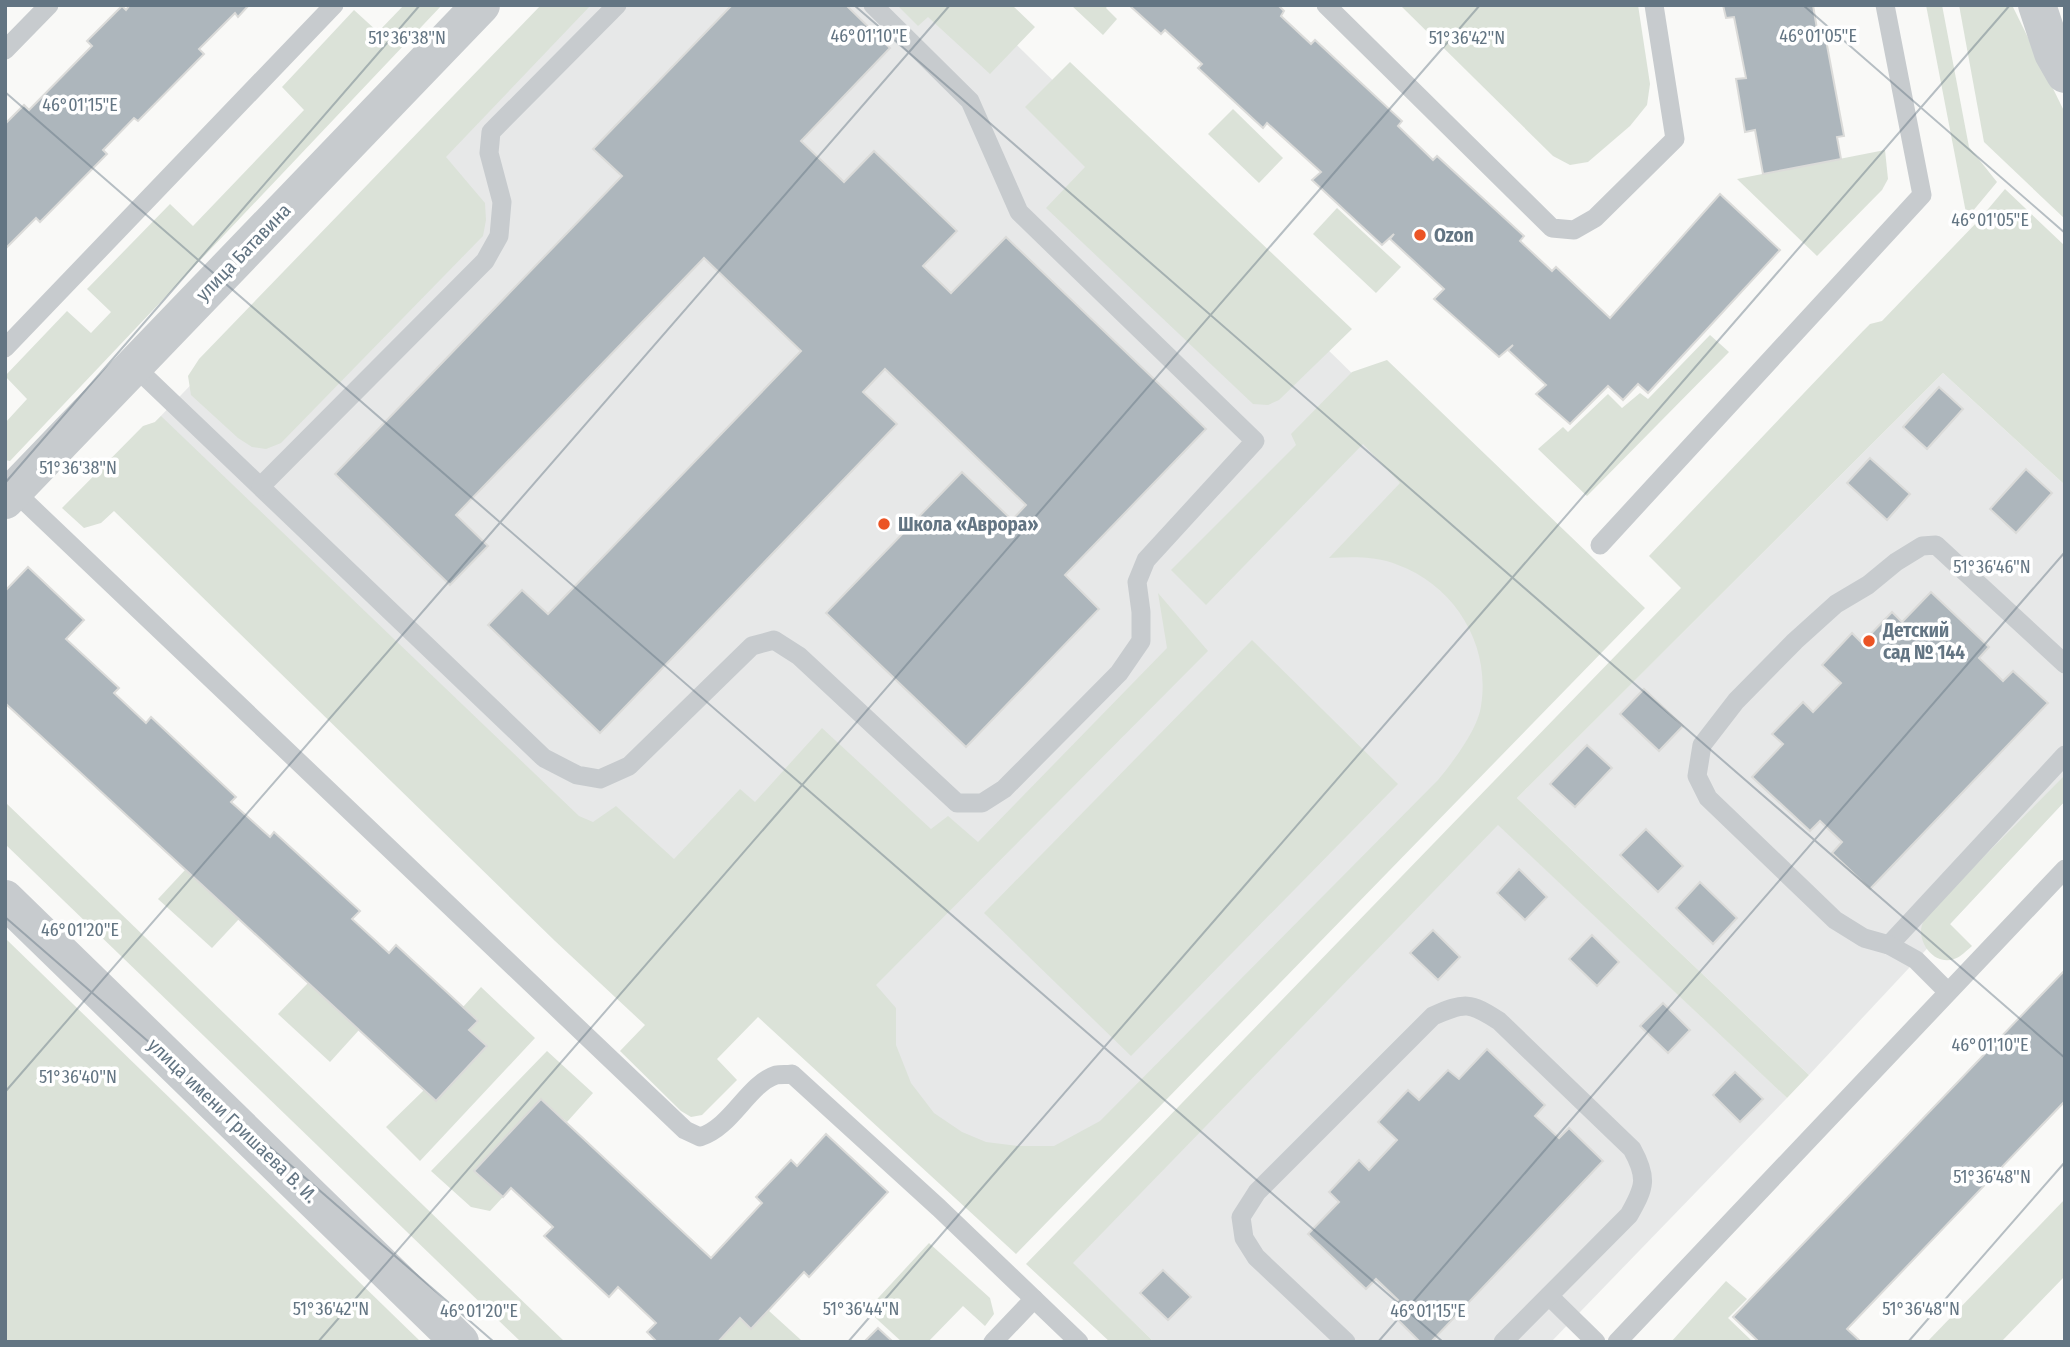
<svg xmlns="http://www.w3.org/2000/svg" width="2070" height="1347" viewBox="0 0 2070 1347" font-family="'Fira Sans Condensed',sans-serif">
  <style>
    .built { fill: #e7e8e8 }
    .green { fill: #dbe2d8 }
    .building { fill: #adb6bc; stroke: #dbdbd9; stroke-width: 2 }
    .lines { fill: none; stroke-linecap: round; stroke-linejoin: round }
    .service { stroke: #c7cbce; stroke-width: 19 }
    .minor { stroke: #c7cbce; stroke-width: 38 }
    .ticks { fill: none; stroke: #637583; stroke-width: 2; stroke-opacity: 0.45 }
    .poi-dot { fill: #eb5425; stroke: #fff; stroke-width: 2.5 }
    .labels { text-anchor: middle; stroke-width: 7; stroke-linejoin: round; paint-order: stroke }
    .poi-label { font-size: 19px; font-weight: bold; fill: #637583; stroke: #fff; text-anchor: start }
    .street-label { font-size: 19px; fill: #637583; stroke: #fff }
    .ticks-label { font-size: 18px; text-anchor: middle; fill: #637583; stroke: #fff; stroke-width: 7; stroke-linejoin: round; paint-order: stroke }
  </style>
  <rect width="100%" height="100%" fill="#f9f9f7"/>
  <g class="built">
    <path d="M557,5H976L1610,626L1030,1226L706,950L155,422Z"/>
    <path d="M1943,373L2065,485V801L1809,1075L1517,798Z"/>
    <path d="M1498,824L1787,1098L1551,1342H1154L1072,1263Z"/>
  </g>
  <g class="green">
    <path d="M404,5H442L10,461L5,460V423L27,399L5,376L67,311L91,333L111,312L87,289L170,204L193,226L304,110L282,87L354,10L378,32Z"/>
    <path d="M541,5H591L446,157L485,203L486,220L483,236L281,443L266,449L252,447L238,438L191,395L188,376L199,359Z"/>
    <path d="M897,5H1012L1035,27L990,74L928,17L918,26Z"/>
    <path d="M1071,5H1108L1106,8L1117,19L1103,35Z"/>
    <path d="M1400,5H1638L1650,84L1647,105L1630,126L1588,162L1570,165L1553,156Z"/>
    <path d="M1926,5H1942L1969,147L1997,182L1967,218Z"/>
    <path d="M1959,5H2012L2065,113V219L1984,142Z"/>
    <path d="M1070,62L1352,329L1279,400L1268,405L1253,404L1046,208L1085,167L1025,107Z"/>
    <path d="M1233,109L1283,158L1259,183L1208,134Z"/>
    <path d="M1885,150L1888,179L1882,190L1817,256L1737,179Z"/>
    <path d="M2005,189L2065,246V485L1943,373L1517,798L1809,1075L1787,1098L1498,825L1073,1263L1154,1342H1110L1026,1264L1681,588L1649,556L1863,331L1870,324L1882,321L1978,221Z"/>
    <path d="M1337,208L1401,267L1376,293L1313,234Z"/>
    <path d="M1710,335L1729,352L1587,496L1538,449L1563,427L1568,432L1608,394L1622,408L1640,393L1648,399Z"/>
    <path d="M1387,360L1645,608L1016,1254L758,1017L717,1059L737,1080L702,1115L691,1117L681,1111L620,1051L645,1025L555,941L114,511L101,523L84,528L62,508L143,426L155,422L161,416L579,816L593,822L616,806L674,859L740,789L755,802L822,728L931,829L948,816L978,842L1167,648L1158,593L1208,651L876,985L896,1008V1045L911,1083L934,1113L962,1132L986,1142L1018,1146H1054L1100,1121L1438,780C1453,762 1478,729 1481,706C1491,645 1455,586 1398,565C1376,556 1352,557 1329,558L1400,483L1363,444L1206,605L1171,570L1296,445L1291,434L1352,372Z"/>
    <path d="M1252,640L1398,784L1131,1056L984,913Z"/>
    <path d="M2065,775V801L1950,924L1972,946C1967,950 1961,957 1954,959C1937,965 1921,948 1921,931C1921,926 1924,920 1926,915Z"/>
    <path d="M5,802L565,1342H521L5,844Z"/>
    <path d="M186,869L239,919L212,948L158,899Z"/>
    <path d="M5,938L421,1342H5Z"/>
    <path d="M308,983L359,1030L330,1062L278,1014Z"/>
    <path d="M481,987L535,1038L420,1161L386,1127L424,1090L436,1101L487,1047L469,1030L478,1020L463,1007Z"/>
    <path d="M547,1051L593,1093L567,1122L541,1099L475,1170L503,1197L490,1211L471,1207L431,1171Z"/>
    <path d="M2065,1199V1276L2001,1342H1927Z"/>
    <path d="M929,1243L990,1298L994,1314L985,1326L963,1306L928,1342H902L867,1310Z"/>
    <path d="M1726,1281L1747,1299L1728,1318L1753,1342H1671Z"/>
    <path d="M768,1310L801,1340L799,1342H718L740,1318L751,1328Z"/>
  </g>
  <g class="building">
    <path d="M130,5H249L238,17L235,13L199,49L204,54L138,121L134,118L103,150L107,154L40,222L36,218L5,249V124L24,105L29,110L92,46L87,41L122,6L126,10Z"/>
    <path d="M732,5H846L890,48L801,141L844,182L874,151L957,231L923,266L951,293L1006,237L1206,429L1065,575L1099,609L966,747L826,613L962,472L1012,520L1026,505L885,369L863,392L897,424L600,733L488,625L522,590L548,614L801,351L704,258L456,515L488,546L450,585L335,474L622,176L593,149Z"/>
    <path d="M1129,5H1278L1284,11L1281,16L1311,44L1315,40L1402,121L1398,126L1433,160L1437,156L1524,236L1520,241L1552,271L1556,267L1610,318L1720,194L1780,250L1648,393L1638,384L1623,400L1608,386L1570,424L1536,394L1546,385L1508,350L1513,345L1499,357L1434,299L1444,289L1390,239L1394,234L1382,245L1312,180L1321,172L1267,123L1263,128L1198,68L1202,64L1165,30L1161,34Z"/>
    <path d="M1723,5H1813L1819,41L1826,40L1844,136L1837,137L1841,159L1763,174L1755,130L1745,132L1736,79L1746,78L1734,17L1726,18Z"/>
    <path d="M1939,387L1963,409L1927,449L1903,427Z"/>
    <path d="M1870,458L1910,494L1887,520L1847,483Z"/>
    <path d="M2026,469L2052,493L2016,533L1990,509Z"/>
    <path d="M28,567L84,620L66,639L119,688L114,693L146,723L151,717L236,797L231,802L270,837L274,832L360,911L352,919L389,953L396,945L478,1021L469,1030L487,1046L436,1101L5,703V591Z"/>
    <path d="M1931,592L1989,647L1979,658L2003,681L2013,671L2048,703L1870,889L1832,853L1842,842L1820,821L1810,831L1752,777L1783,744L1772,734L1803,702L1813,712L1841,683L1822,665L1852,633L1862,643L1892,612L1902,622Z"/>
    <path d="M1644,689L1683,726L1659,751L1620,714Z"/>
    <path d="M1587,745L1612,768L1575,807L1550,784Z"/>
    <path d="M1646,829L1683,866L1658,892L1620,855Z"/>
    <path d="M1519,869L1547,897L1525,920L1497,893Z"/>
    <path d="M1700,882L1737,918L1713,944L1676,908Z"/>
    <path d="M1433,930L1460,957L1438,980L1410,953Z"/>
    <path d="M1592,935L1619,962L1597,986L1569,959Z"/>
    <path d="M2065,970V1101L1847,1329L1861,1342H1759L1733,1317Z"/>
    <path d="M1663,1003L1690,1030L1668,1053L1640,1026Z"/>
    <path d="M1487,1049L1545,1105L1535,1116L1559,1138L1569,1128L1603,1161L1431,1342H1420L1388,1310L1398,1300L1376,1279L1366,1289L1308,1234L1339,1202L1329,1192L1359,1160L1369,1170L1397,1140L1378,1122L1408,1090L1419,1100L1448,1070L1459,1079Z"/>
    <path d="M1735,1072L1763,1099L1740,1122L1713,1095Z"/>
    <path d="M541,1099L711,1258L762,1203L756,1197L791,1160L797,1166L826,1134L888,1192L809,1277L804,1272L751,1329L740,1318L718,1342H657L647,1332L656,1323L618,1287L609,1297L544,1236L553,1227L511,1188L503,1197L474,1171Z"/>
    <path d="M1163,1270L1191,1297L1168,1320L1140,1293Z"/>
    <path d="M878,1328L893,1342H864Z"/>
  </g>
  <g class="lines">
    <g class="service">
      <path d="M1326,5L1552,228L1574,230L1595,218L1675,139L1654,5"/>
      <path d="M5,50L49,5"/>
      <path d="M5,348L334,5"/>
      <path d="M134,366L544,758L577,775L600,779L629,766L752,646L774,640L799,656L957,803H982L1004,789L1119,673L1141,641V612L1137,582L1146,560L1255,441L1019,212L970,101L873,5"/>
      <path d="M261,486L485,261L499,236L502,202L489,153L491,132L617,5"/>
      <path d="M14,491L685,1130L700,1137C732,1127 748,1084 776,1075C781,1074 788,1075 792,1074L939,1208L1079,1342"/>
      <path d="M1600,545L1922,195L1885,5"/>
      <path d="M1889,945L2065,755"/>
      <path d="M1948,992L1916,960L1889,945L1864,938L1835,920L1708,798L1697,776L1702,745L1736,701L1795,641L1836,604L1868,585L1896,562L1922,546L1936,545L2065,664"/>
      <path d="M1549,1296L1596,1342"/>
      <path d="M993,1342L1034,1299"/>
      <path d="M1346,1342L1256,1257L1244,1238L1241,1217L1257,1192L1433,1016C1465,1002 1470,1002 1499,1021L1632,1149C1648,1178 1645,1187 1629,1215L1503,1342"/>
      <path d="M1617,1342L2065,869"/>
    </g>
    <g class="minor">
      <path d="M2037,5L2053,53L2065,74"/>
      <path d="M5,500L481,5"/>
      <path d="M5,899L460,1342"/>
    </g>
  </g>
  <path class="ticks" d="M854,5L2065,1058M1803,5L2065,233M5,92L1443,1342M5,483L420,5M5,917L494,1342M5,1092L950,5M318,1342L1480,5M848,1342L2010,5M1378,1342L2065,552M1908,1342L2065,1162"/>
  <g class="poi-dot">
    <circle cx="1420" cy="235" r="7"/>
    <circle cx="884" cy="524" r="7"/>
    <circle cx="1869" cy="641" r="7"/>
  </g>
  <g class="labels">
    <g class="poi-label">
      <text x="1434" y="242">Ozon</text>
      <text x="898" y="531">Школа «Аврора»</text>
      <text x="1883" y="637">Детский<tspan x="1883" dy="22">сад № 144</tspan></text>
    </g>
    <g class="street-label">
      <text transform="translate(243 252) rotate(-46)" y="7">улица Батавина</text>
      <text transform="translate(233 1120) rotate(44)" y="7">улица имени Гришаева В. И.</text>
    </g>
  </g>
  <g class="ticks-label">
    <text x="869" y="42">46°01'10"E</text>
    <text x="1818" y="42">46°01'05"E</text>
    <text x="1467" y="44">51°36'42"N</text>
    <text x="407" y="44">51°36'38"N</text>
    <text x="80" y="111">46°01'15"E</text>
    <text x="1990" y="226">46°01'05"E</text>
    <text x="78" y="474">51°36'38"N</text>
    <text x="1992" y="573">51°36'46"N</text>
    <text x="80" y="936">46°01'20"E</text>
    <text x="1990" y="1051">46°01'10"E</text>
    <text x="78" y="1083">51°36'40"N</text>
    <text x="1992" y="1183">51°36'48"N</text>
    <text x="331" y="1315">51°36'42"N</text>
    <text x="861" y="1315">51°36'44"N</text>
    <text x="1921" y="1315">51°36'48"N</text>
    <text x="479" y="1317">46°01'20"E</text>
    <text x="1428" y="1317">46°01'15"E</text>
  </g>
  <rect width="2070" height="1347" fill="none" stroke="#637583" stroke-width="14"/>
</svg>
